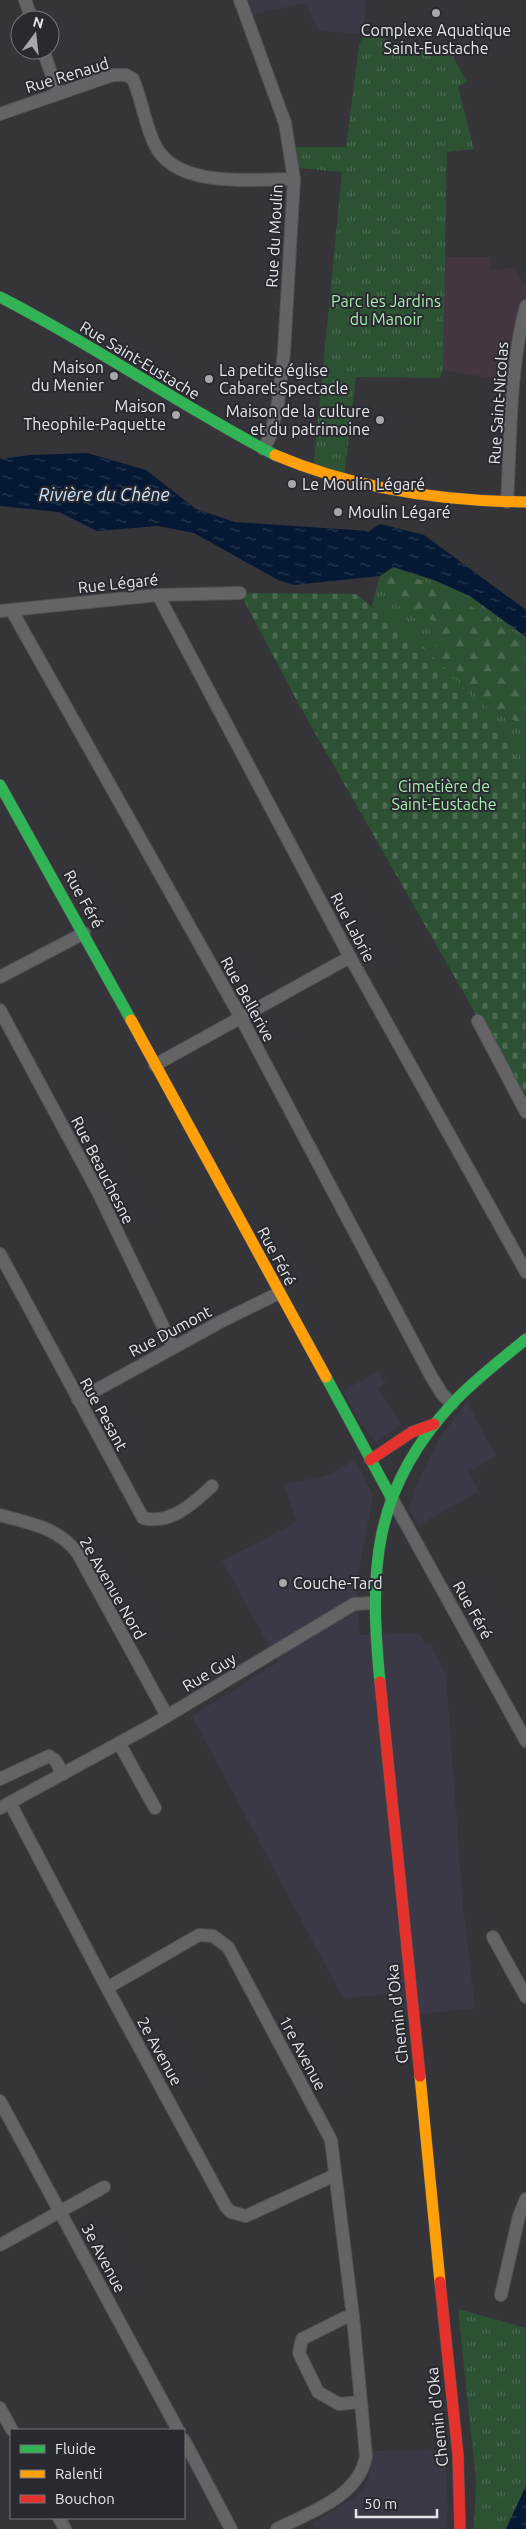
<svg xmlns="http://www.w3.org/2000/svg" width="526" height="2529" viewBox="0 0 526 2529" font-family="Ubuntu,sans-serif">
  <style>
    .built { fill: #3b3946 }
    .education { fill: #443640 }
    .grass { fill: url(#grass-tufts) }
    .forest { fill: url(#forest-firs) }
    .cemetery { fill: url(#cemetery-stones) }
    .water { fill: url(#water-ripples) }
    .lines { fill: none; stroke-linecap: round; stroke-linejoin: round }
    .street-casing { stroke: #515155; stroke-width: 14 }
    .fast-casing { stroke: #515155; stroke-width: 12 }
    .slow-casing { stroke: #515155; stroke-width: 12 }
    .jam-casing { stroke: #515155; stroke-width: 12 }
    .street { stroke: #646467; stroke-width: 12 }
    .fast { stroke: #30b455; stroke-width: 11 }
    .slow { stroke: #ff9f0a; stroke-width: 11 }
    .jam { stroke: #e5322d; stroke-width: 11 }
    .poi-dot { fill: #a7a7ac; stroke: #292930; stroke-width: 2 }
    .labels { text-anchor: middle; stroke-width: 4; stroke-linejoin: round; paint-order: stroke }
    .poi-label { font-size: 16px; fill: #e5e5ea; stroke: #292930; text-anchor: start }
    .street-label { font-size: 16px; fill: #e5e5ea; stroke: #292930 }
    .park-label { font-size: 16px; fill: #a6ecaf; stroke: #292930 }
    .water-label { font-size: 18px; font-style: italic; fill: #cbe1fc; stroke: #292930 }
  </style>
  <defs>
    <pattern id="grass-tufts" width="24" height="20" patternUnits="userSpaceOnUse" patternTransform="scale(1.25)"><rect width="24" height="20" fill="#2d5133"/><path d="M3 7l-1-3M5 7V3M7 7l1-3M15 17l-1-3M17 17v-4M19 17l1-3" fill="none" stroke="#4b6a51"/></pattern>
    <pattern id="forest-firs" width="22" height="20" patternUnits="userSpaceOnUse" patternTransform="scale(1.25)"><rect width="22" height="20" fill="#2d5133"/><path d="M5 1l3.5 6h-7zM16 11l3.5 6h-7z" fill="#4b6a51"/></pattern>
    <pattern id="cemetery-stones" width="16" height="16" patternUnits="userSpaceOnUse" patternTransform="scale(1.25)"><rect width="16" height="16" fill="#2d5133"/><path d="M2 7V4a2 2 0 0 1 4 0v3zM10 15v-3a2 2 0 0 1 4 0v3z" fill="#4b6a51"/></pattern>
    <pattern id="water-ripples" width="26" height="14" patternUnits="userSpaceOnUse" patternTransform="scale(1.25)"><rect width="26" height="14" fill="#061934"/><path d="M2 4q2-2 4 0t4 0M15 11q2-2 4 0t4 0" fill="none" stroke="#2a3a52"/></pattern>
  </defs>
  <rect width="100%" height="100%" fill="#343439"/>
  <g class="built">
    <path d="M234,0H365L364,34L318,31L306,3L241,17Z"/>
    <path d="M378,1371L386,1383L378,1388L401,1425L376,1443L358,1419L343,1391Z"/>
    <path d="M467,1402L496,1456L468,1472L479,1491L418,1526L409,1509L415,1488L439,1439Z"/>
    <path d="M355,1460L373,1496L356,1585L360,1635L419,1633L425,1644L430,1643L446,1674L463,1907L475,2008L397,2017L395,1994L343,1998L192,1716L278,1662L222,1561L296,1522L284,1484L325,1476Z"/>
    <path d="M445,2450L448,2509L445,2529H316L313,2523L355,2497L367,2484L373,2451Z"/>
  </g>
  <path class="education" d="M444,257H490L491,270L514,268L526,287V306L514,382L443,370Z"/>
  <g class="grass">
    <path d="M364,34L389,40V49L451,53L467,82L458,87L474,149L447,152L443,370L440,378L356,377L344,479L313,470L342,172L298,168L290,147H346L359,45Z"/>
    <path d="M393,567L434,580L470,596L526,637V776L494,720L403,645L372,605L380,576Z"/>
    <path d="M458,2309L526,2328V2486L506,2529H474L476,2481Z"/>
  </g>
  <path class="forest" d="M392,571L433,584L526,639V725L489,710L455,668L436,654L434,621L393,603L384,592L383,580Z"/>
  <path class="cemetery" d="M240,593L356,594L427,650L494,720L525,774L526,1093L522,1095L298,703Z"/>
  <g class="water">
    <path d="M87,453L146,470L196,509L235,522L369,531L380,524L424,535L526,610V637L470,596L434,580L393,567L380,576L294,585L278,580L194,533L158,526L97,531L59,512L0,506V459L30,455Z"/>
    <path d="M526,2486V2529H506L524,2490Z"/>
  </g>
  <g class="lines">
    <defs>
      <g id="street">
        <path d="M25,0L32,20"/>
        <path d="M240,0L285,123L294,179L284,352L278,403L270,437L263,449"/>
        <path d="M43,50L58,93"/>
        <path d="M0,114L113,75H126L133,79C142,100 145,125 155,145C176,189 253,179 294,179"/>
        <path d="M507,502C511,438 509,369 526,306"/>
        <path d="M158,595L350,957L526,1272"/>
        <path d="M0,611L158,595L240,593"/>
        <path d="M12,611L240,1016L431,1376L442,1394L452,1404"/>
        <path d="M0,977L84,933"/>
        <path d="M0,1010L98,1192L173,1347"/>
        <path d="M478,1021L526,1112"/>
        <path d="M155,1065L350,957"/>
        <path d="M0,1254L143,1518C170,1525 193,1504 212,1486"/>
        <path d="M78,1400L222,1321L279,1293"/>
        <path d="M391,1497L526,1741"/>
        <path d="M0,1515C31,1524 55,1526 77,1552L167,1716"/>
        <path d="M119,1743L155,1808"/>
        <path d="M0,1779L49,1756L55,1760L63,1774"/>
        <path d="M10,1803L107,1988L226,2207L231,2212L246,2216L335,2175"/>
        <path d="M0,1808L152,1725L354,1604L373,1603"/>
        <path d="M493,1937L526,1997"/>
        <path d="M107,1988L199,1935L213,1936L228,1947L331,2140L353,2317L366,2456C359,2497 310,2512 277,2529"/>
        <path d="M0,2101L178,2430"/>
        <path d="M0,2245L104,2187"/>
        <path d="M501,2295L519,2216L526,2199"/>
        <path d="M353,2317L344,2318L302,2339L299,2353L318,2392L339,2404L360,2402"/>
        <path d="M0,2408L12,2430"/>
        <path d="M184,2440L231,2529"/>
        <path d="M59,2518L65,2529"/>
      </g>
      <g id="fast">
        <path d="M0,297C94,345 181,406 275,455"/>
        <path d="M0,785L131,1020"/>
        <path d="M326,1377L391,1497"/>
        <path d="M380,1682C369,1571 372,1490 452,1404C474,1380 501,1360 526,1339"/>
      </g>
      <g id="slow">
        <path d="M275,455C355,489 439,501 526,502"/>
        <path d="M131,1020L326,1377"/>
        <path d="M420,2076L440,2282"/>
      </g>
      <g id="jam">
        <path d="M370,1460L412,1432L434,1424"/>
        <path d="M380,1682L420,2076"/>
        <path d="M440,2282L458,2455L460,2529"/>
      </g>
    </defs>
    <use href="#street" class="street-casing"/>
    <use href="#fast" class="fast-casing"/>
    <use href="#slow" class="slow-casing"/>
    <use href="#jam" class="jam-casing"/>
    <use href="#street" class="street"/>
    <use href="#fast" class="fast"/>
    <use href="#slow" class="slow"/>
    <use href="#jam" class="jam"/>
  </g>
  <g class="poi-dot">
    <circle cx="436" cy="13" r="5"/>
    <circle cx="114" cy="376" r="5"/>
    <circle cx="209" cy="379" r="5"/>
    <circle cx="176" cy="415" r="5"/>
    <circle cx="380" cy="420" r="5"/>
    <circle cx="292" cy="484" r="5"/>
    <circle cx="338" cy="512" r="5"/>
    <circle cx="283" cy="1583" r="5"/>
  </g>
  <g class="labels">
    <g class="poi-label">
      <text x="436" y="36" text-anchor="middle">Complexe Aquatique<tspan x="436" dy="18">Saint-Eustache</tspan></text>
      <text x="104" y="373" text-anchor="end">Maison<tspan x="104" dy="18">du Menier</tspan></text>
      <text x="219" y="376">La petite église<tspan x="219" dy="18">Cabaret Spectacle</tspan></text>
      <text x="166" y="412" text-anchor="end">Maison<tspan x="166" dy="18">Theophile-Paquette</tspan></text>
      <text x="370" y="417" text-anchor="end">Maison de la culture<tspan x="370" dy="18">et du patrimoine</tspan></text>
      <text x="302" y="490">Le Moulin Légaré</text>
      <text x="348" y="518">Moulin Légaré</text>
      <text x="293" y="1589">Couche-Tard</text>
    </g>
    <g class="street-label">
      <text transform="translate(67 75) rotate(-17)" y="6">Rue Renaud</text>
      <text transform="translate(274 236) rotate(-87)" y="6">Rue du Moulin</text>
      <text transform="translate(140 360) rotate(31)" y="6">Rue Saint-Eustache</text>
      <text transform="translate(498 403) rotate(-86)" y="6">Rue Saint-Nicolas</text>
      <text transform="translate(118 583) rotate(-6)" y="6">Rue Légaré</text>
      <text transform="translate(84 899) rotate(61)" y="6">Rue Féré</text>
      <text transform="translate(353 927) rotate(62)" y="6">Rue Labrie</text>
      <text transform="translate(248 999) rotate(61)" y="6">Rue Bellerive</text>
      <text transform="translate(103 1170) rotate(63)" y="6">Rue Beauchesne</text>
      <text transform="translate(277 1256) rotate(62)" y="6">Rue Féré</text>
      <text transform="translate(170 1331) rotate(-28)" y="6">Rue Dumont</text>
      <text transform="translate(104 1414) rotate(61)" y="6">Rue Pesant</text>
      <text transform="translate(113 1588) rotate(60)" y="6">2e Avenue Nord</text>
      <text transform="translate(473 1610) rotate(61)" y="6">Rue Féré</text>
      <text transform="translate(209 1672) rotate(-31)" y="6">Rue Guy</text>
      <text transform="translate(397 2014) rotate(-96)" y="6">Chemin d'Oka</text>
      <text transform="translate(160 2051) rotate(61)" y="6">2e Avenue</text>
      <text transform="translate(303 2053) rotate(62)" y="6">1re Avenue</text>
      <text transform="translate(104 2258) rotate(62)" y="6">3e Avenue</text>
      <text transform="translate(437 2417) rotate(-96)" y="6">Chemin d'Oka</text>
    </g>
    <g class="park-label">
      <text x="386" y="307">Parc les Jardins<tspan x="386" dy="18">du Manoir</tspan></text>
      <text x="444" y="792">Cimetière de<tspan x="444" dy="18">Saint-Eustache</tspan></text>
    </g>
    <g class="water-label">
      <text x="104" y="501">Rivière du Chêne</text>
    </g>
  </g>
  <rect x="10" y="2429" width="175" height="90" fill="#292930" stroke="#74747a"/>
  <rect x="20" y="2445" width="25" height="8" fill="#30b455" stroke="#74747a"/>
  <text x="55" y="2454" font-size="15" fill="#e5e5ea">Fluide</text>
  <rect x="20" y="2470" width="25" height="8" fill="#ff9f0a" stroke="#74747a"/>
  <text x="55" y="2479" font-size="15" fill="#e5e5ea">Ralenti</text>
  <rect x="20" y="2495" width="25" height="8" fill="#e5322d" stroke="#74747a"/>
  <text x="55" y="2504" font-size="15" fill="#e5e5ea">Bouchon</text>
  <g transform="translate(35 35) rotate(15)"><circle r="24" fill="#292930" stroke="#74747a"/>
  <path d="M0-4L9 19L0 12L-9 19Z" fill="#a7a7ac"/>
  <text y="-8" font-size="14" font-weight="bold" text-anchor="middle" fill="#e5e5ea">N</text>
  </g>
  <path d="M356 2509v8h81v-8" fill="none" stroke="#e5e5ea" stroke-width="2.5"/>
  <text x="364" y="2509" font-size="15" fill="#e5e5ea" stroke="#292930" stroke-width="4" paint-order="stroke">50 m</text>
</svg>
